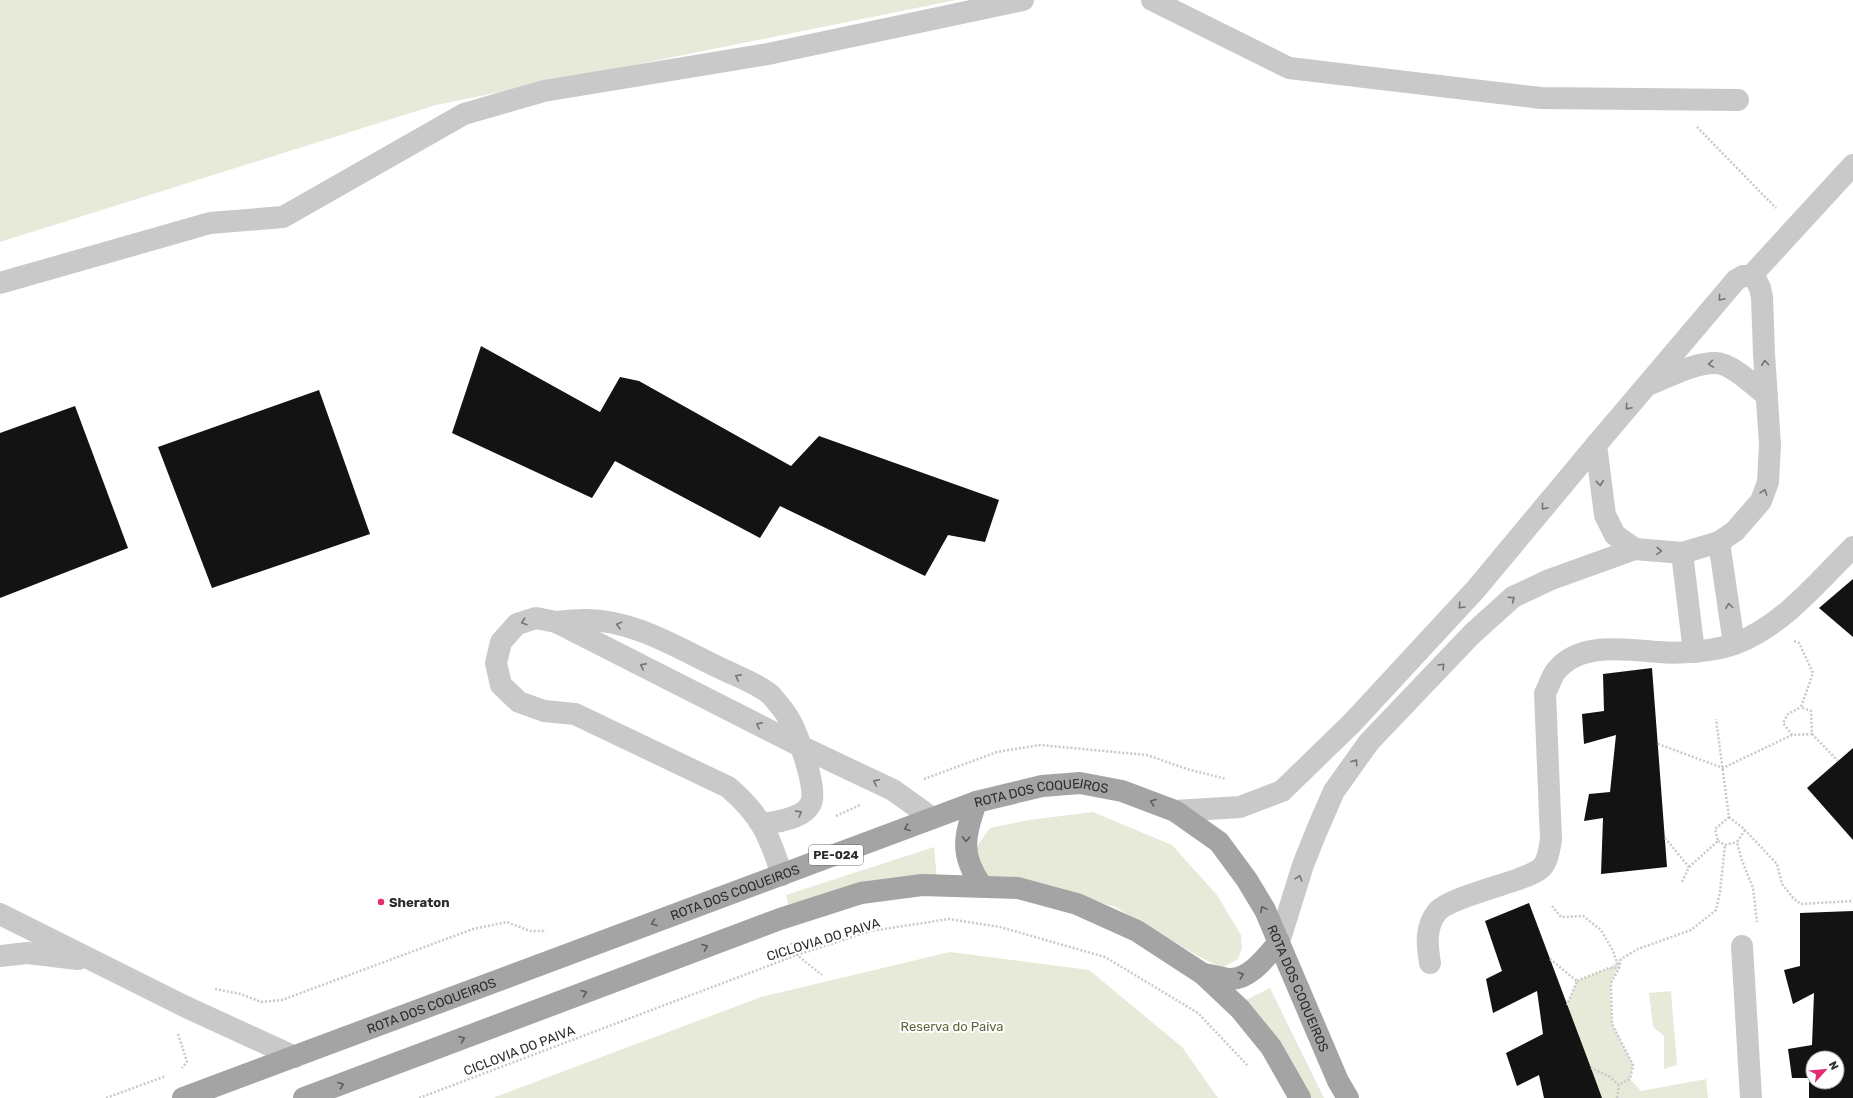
<svg xmlns="http://www.w3.org/2000/svg" width="1853" height="1098" viewBox="0 0 1853 1098" font-family="Rubik,sans-serif">
  <style>
    .green { fill: #e7ead9 }
    .building { fill: #131313; fill-rule: evenodd }
    .lines { fill: none; stroke-linecap: round; stroke-linejoin: round }
    .path { stroke: #c9c9c9; stroke-width: 2.5; stroke-dasharray: 2 2; stroke-linecap: butt }
    .minor { stroke: #c9c9c9; stroke-width: 22 }
    .major { stroke: #a4a4a4; stroke-width: 22 }
    .oneway { stroke: #737373 }
    .oneway2 { stroke: #5c5c5c }
    .poi-dot { fill: #e32d73; stroke: #fff; stroke-width: 1.5 }
    .labels { text-anchor: middle; stroke-width: 4; stroke-linejoin: round; paint-order: stroke }
    .shield { fill: #fff; stroke: #6b6b6b; stroke-width: 1 }
    .shield-label { font-size: 12px; font-weight: bold; fill: #2c2c2c }
    .street-label { font-size: 13px; fill: #2c2c2c; stroke: #fff }
    .poi-label { font-size: 13px; font-weight: bold; fill: #2c2c2c; stroke: #fff; text-anchor: start }
    .park-label { font-size: 13px; fill: #5d663a; stroke: #fff }
  </style>
  <rect width="100%" height="100%" fill="#fff"/>
  <g class="green">
    <path d="M0,0H956L436,105L0,242Z"/>
    <path d="M1093,812L1172,845L1217,895L1241,935L1242,948L1238,959L1222,968L1198,956L1115,907L1031,881L977,878V846L990,828L1029,820Z"/>
    <path d="M934,847L937,880L789,907L786,895Z"/>
    <path d="M950,952L1089,970L1182,1047L1218,1098H493L761,997Z"/>
    <path d="M1621,959L1611,983L1610,996L1612,1024L1633,1065L1630,1079L1641,1091L1706,1079L1708,1098H1602L1567,1005L1577,981L1609,968Z"/>
    <path d="M1270,988L1324,1098H1310L1244,1001Z"/>
    <path d="M1671,991L1677,1065L1664,1069V1036L1653,1027L1649,993Z"/>
  </g>
  <g class="building">
    <path d="M481,346L600,412L620,377L639,381L791,466L819,436L999,500L985,542L948,535L925,576L780,506L760,538L615,461L592,498L452,433Z"/>
    <path d="M319,390L370,534L212,588L158,447Z"/>
    <path d="M75,406L128,548L0,598V433Z"/>
    <path d="M1853,579V637L1819,608Z"/>
    <path d="M1652,668L1667,867L1601,874L1603,818L1584,821L1589,794L1610,792L1616,735L1584,744L1582,714L1604,711L1603,674Z"/>
    <path d="M1853,748V840L1807,788Z"/>
    <path d="M1529,903L1591,1068L1602,1098H1544L1539,1075L1517,1086L1506,1053L1543,1034L1537,991L1493,1013L1486,979L1502,971L1485,921Z"/>
    <path d="M1853,911V1098H1809V1078H1792L1788,1049L1812,1045L1814,993L1793,1004L1784,970L1800,966V913ZM1813,1058H1837V1082H1813Z"/>
  </g>
  <g class="lines">
    <g class="path">
      <path d="M1697,127L1776,208"/>
      <path d="M1812,734L1838,761"/>
      <path d="M1792,735L1783,723L1788,714L1801,707"/>
      <path d="M1658,744L1723,768L1792,735L1812,734L1811,711L1801,707L1813,673L1799,643L1794,641"/>
      <path d="M924,779L997,752L1040,745L1147,755L1187,769L1226,779"/>
      <path d="M836,816L860,805"/>
      <path d="M1729,817L1744,829L1777,864L1782,884L1794,899L1801,904L1853,901"/>
      <path d="M1745,830L1737,842L1741,858L1753,888L1757,922"/>
      <path d="M1665,838L1689,867L1682,882"/>
      <path d="M1718,841L1725,845L1737,842"/>
      <path d="M1689,867L1718,841L1715,829L1729,817L1716,719"/>
      <path d="M1552,906L1561,917L1583,916L1601,930L1613,951L1619,968L1611,983L1612,1024L1633,1065L1630,1079L1619,1085L1610,1077L1591,1068"/>
      <path d="M791,943L797,955L822,975"/>
      <path d="M1550,959L1577,981L1567,1005"/>
      <path d="M1577,981L1609,968H1619L1621,959L1638,949L1691,930L1716,910L1720,892L1725,845"/>
      <path d="M215,989L241,994L261,1002L282,1000L473,929L507,922L530,931H546"/>
      <path d="M178,1034L187,1062L182,1068"/>
      <path d="M106,1098L166,1076"/>
      <path d="M419,1098L797,955L871,931L949,919L1000,927L1105,957L1198,1013L1248,1066"/>
      <path d="M1617,1098L1619,1085"/>
    </g>
    <g class="minor">
      <path d="M1152,0L1289,68L1541,98L1738,100"/>
      <path d="M1751,276L1853,165"/>
      <path d="M0,283L210,223L283,217L464,114L544,91L768,54L1023,0"/>
      <path d="M1650,384C1671,376 1693,363 1716,363C1731,363 1756,387 1767,396"/>
      <path d="M1596,445L1605,515L1615,535L1635,549"/>
      <path d="M1719,542L1734,644"/>
      <path d="M1682,553L1694,652"/>
      <path d="M556,622C565,621 574,620 584,620C632,619 678,648 720,668C736,676 757,683 771,695C776,701 782,708 786,714C796,728 818,788 811,803C804,819 776,822 762,824"/>
      <path d="M1175,811L1240,807L1282,791L1352,723L1476,589L1596,445L1736,280L1743,276H1751L1756,280L1760,288L1762,297L1764,354L1770,445L1768,482L1761,501L1735,531L1719,542L1682,553L1635,549L1549,580L1513,597L1472,634L1369,742L1334,791L1317,830L1303,865L1279,942"/>
      <path d="M782,875C769,835 761,815 728,787L575,714L544,711L519,702L501,685L496,663L501,642L517,624L536,618L556,622L800,746L893,790L932,818"/>
      <path d="M0,914L186,1007L295,1057"/>
      <path d="M1742,946L1751,1098"/>
      <path d="M0,956L27,953L78,959"/>
      <path d="M1430,963C1427,945 1425,927 1437,912C1446,900 1499,886 1516,880C1524,877 1537,873 1543,866C1549,858 1549,849 1551,840L1545,693C1549,687 1551,677 1556,671C1580,641 1626,650 1659,652C1680,654 1717,651 1737,643C1783,625 1818,582 1853,547"/>
    </g>
    <g class="major">
      <path d="M976,802C965,836 959,853 981,885"/>
      <path d="M1203,974C1212,975 1220,978 1229,979C1250,980 1267,956 1279,942"/>
      <path id="s1" d="M183,1098L976,802L1042,786L1080,783L1122,791L1175,811L1219,842L1247,880L1265,910L1338,1081L1348,1098"/>
      <path d="M304,1098L780,919L861,893L922,885L1018,888L1077,904L1137,931L1203,974L1240,1009L1271,1047L1300,1098"/>
    </g>
  </g>
  <defs><path id="oneway-chevron" d="M-2-3.5L2.5 0L-2 3.5" fill="none" stroke-width="1.6" stroke-linecap="round" stroke-linejoin="round"/></defs>
  <g class="oneway">
    <use href="#oneway-chevron" transform="translate(1721 298) rotate(130)"/>
    <use href="#oneway-chevron" transform="translate(1765 363) rotate(-95)"/>
    <use href="#oneway-chevron" transform="translate(1711 364) rotate(171)"/>
    <use href="#oneway-chevron" transform="translate(1628 407) rotate(131)"/>
    <use href="#oneway-chevron" transform="translate(1600 483) rotate(84)"/>
    <use href="#oneway-chevron" transform="translate(1764 492) rotate(-72)"/>
    <use href="#oneway-chevron" transform="translate(1544 507) rotate(130)"/>
    <use href="#oneway-chevron" transform="translate(1659 551) rotate(4)"/>
    <use href="#oneway-chevron" transform="translate(1512 599) rotate(-37)"/>
    <use href="#oneway-chevron" transform="translate(1461 606) rotate(133)"/>
    <use href="#oneway-chevron" transform="translate(1729 606) rotate(-98)"/>
    <use href="#oneway-chevron" transform="translate(524 622) rotate(162)"/>
    <use href="#oneway-chevron" transform="translate(619 625) rotate(-165)"/>
    <use href="#oneway-chevron" transform="translate(643 666) rotate(-153)"/>
    <use href="#oneway-chevron" transform="translate(1442 666) rotate(-46)"/>
    <use href="#oneway-chevron" transform="translate(738 677) rotate(-154)"/>
    <use href="#oneway-chevron" transform="translate(759 725) rotate(-153)"/>
    <use href="#oneway-chevron" transform="translate(1355 762) rotate(-55)"/>
    <use href="#oneway-chevron" transform="translate(876 782) rotate(-154)"/>
    <use href="#oneway-chevron" transform="translate(799 813) rotate(-32)"/>
    <use href="#oneway-chevron" transform="translate(1299 878) rotate(-72)"/>
  </g>
  <g class="oneway2">
    <use href="#oneway-chevron" transform="translate(1153 802) rotate(-159)"/>
    <use href="#oneway-chevron" transform="translate(907 828) rotate(159)"/>
    <use href="#oneway-chevron" transform="translate(966 839) rotate(93)"/>
    <use href="#oneway-chevron" transform="translate(1263 909) rotate(-118)"/>
    <use href="#oneway-chevron" transform="translate(654 923) rotate(159)"/>
    <use href="#oneway-chevron" transform="translate(705 947) rotate(-21)"/>
    <use href="#oneway-chevron" transform="translate(1241 975) rotate(-19)"/>
    <use href="#oneway-chevron" transform="translate(584 993) rotate(-21)"/>
    <use href="#oneway-chevron" transform="translate(462 1039) rotate(-21)"/>
    <use href="#oneway-chevron" transform="translate(341 1085) rotate(-20)"/>
  </g>
  <circle class="poi-dot" cx="381" cy="902" r="4"/>
  <g class="labels">
    <rect class="shield" x="809" y="845" width="54" height="20" rx="3"/>
    <g class="shield-label">
      <text x="836" y="859">PE-024</text>
    </g>
    <g class="street-label">
      <text dy="5" stroke="none"><textPath href="#s1" startOffset="913">ROTA DOS COQUEIROS</textPath></text>
      <text dy="5" stroke="none"><textPath href="#s1" startOffset="589">ROTA DOS COQUEIROS</textPath></text>
      <text transform="translate(823 939) rotate(-17)" y="5">CICLOVIA DO PAIVA</text>
      <text dy="5" stroke="none"><textPath href="#s1" startOffset="1273">ROTA DOS COQUEIROS</textPath></text>
      <text dy="5" stroke="none"><textPath href="#s1" startOffset="265">ROTA DOS COQUEIROS</textPath></text>
      <text transform="translate(519 1050) rotate(-21)" y="5">CICLOVIA DO PAIVA</text>
    </g>
    <g class="poi-label">
      <text x="389" y="907">Sheraton</text>
    </g>
    <g class="park-label">
      <text x="952" y="1031">Reserva do Paiva</text>
    </g>
  </g>
  <g transform="translate(1825 1070) rotate(63)"><circle r="19" fill="#ffffff" stroke="#ababab"/>
  <path d="M0-3L7 15L0 10L-7 15Z" fill="#e32d73"/>
  <text y="-6" font-size="11" font-weight="bold" text-anchor="middle" fill="#2c2c2c">N</text>
  </g>
</svg>
